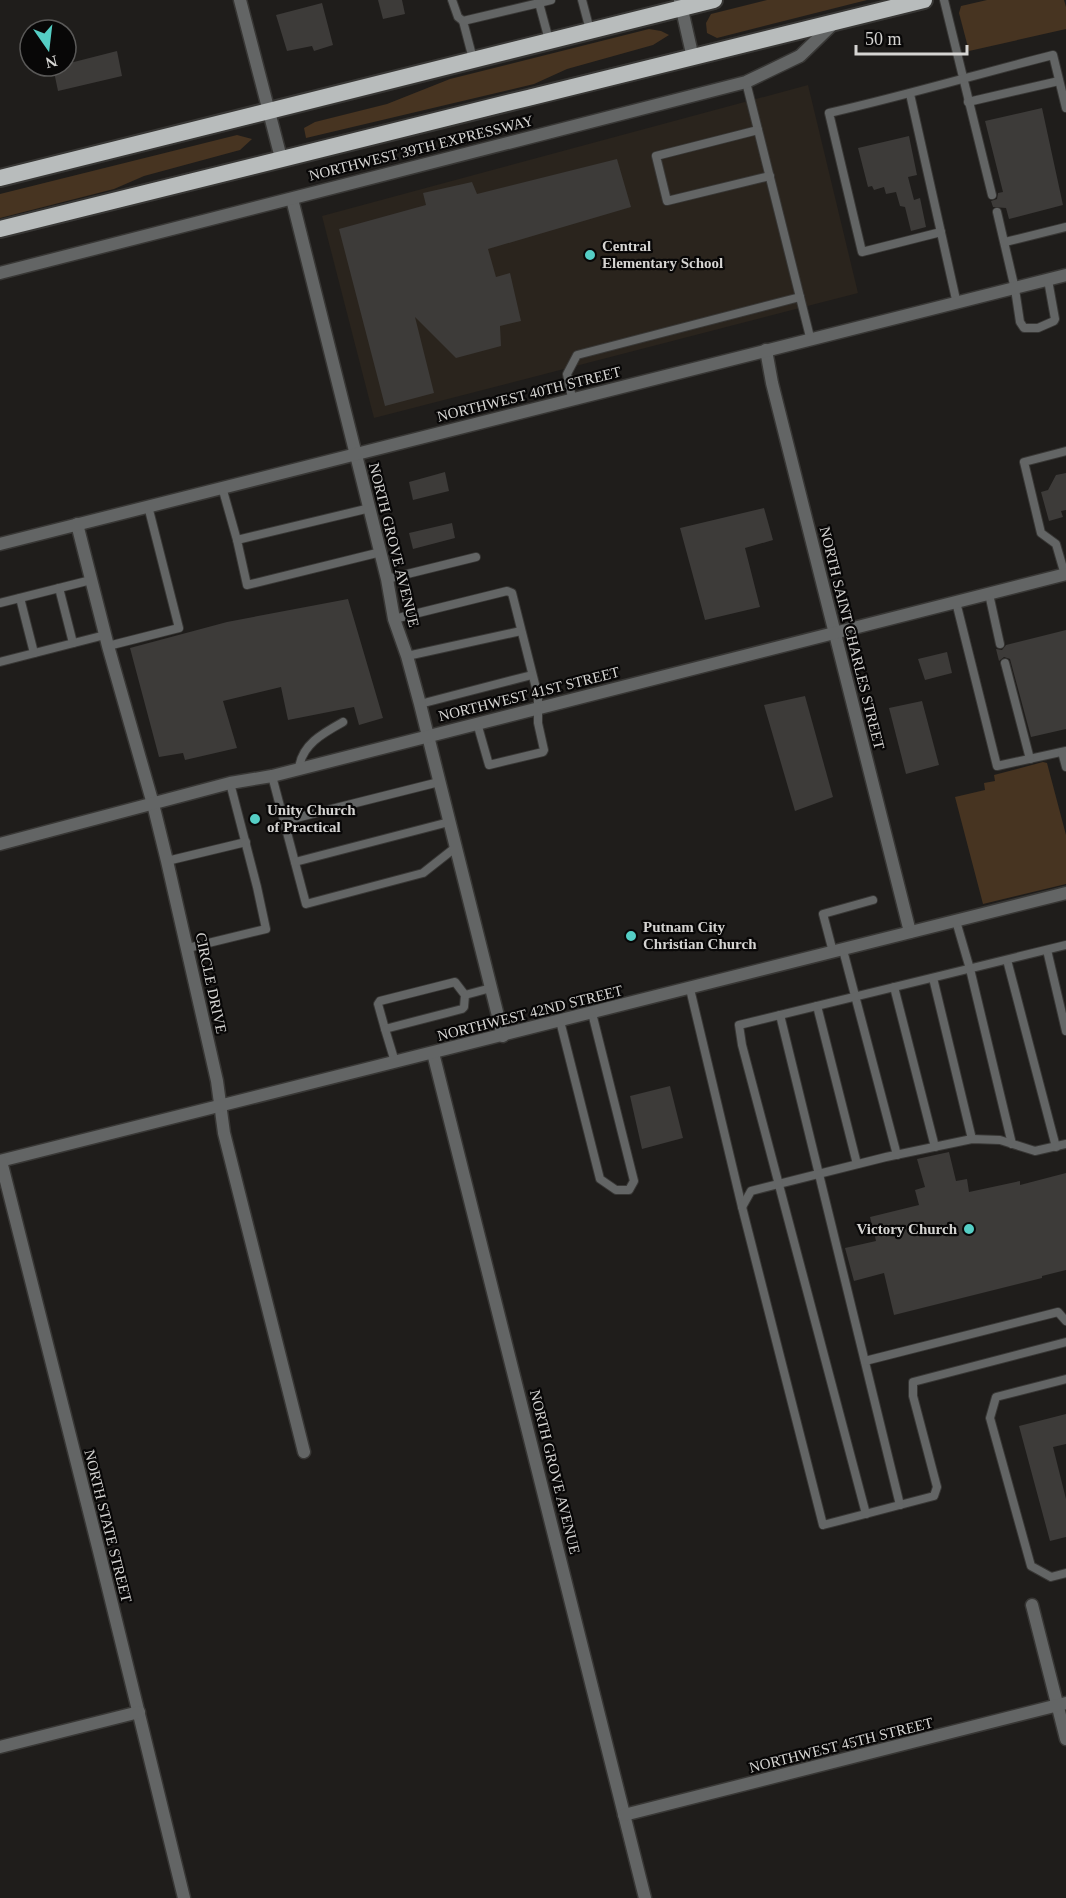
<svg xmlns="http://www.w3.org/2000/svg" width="1066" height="1898" viewBox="0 0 1066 1898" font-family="'Times New Roman',serif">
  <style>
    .built { fill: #2a241d }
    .green { fill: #473421 }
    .building { fill: #3d3b39 }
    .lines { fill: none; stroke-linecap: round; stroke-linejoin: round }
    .service-casing { stroke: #383735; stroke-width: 10 }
    .minor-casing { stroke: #383735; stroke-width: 15 }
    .trunk-casing { stroke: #383735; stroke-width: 20 }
    .service { stroke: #636565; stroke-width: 8 }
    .minor { stroke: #636565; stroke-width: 12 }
    .trunk { stroke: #b8bcbc; stroke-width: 16 }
    .poi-dot { fill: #55cec5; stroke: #080707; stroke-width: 2 }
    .labels { text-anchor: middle; stroke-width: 4.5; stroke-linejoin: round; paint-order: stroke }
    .street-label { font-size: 15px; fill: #d5d4d2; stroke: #080707 }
    .poi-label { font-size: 15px; font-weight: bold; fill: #d5d4d2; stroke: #080707; text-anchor: start }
  </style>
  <rect width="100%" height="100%" fill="#1f1d1b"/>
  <path class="built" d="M808,85L858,293L374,418L322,216Z"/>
  <g class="green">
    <path d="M767,0H867L717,38L707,33L706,23L711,14Z"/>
    <path d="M987,0H1064L1066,7V29L969,51L959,13L961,6Z"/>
    <path d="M649,29L661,31L669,35L653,45L567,69L534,84L306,138L304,128L315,122L387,104L450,79Z"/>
    <path d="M237,135L252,139L240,150L144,176L114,189L0,218V194Z"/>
    <path d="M1043,762L1047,763L1066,835V884L983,904L955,797L985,790L984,783L995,781L994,775Z"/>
  </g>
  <g class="building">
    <path d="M378,0H402L405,14L383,19Z"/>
    <path d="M322,3L333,45L314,51L312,46L287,51L276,15Z"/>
    <path d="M117,51L122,76L58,91L53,67L66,66V64Z"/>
    <path d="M1042,108L1063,205L1009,219L1006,208L993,207L991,201L997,199L998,193L1003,192L985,121Z"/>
    <path d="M909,136L917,175L908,177L914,200L920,198L926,227L911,231L905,207L900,206L896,192L886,194L884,187L874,190L872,186L868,187L858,148Z"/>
    <path d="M617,159L631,207L488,249L496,277L510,273L521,321L500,326L501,346L456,358L415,317L434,393L385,406L339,229L426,205L423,193L472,182L477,194Z"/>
    <path d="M445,472L449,491L413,500L409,482Z"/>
    <path d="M1066,473V510L1061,511L1063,517L1049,521L1041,492L1048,490L1056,475Z"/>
    <path d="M764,508L773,540L745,548L760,607L705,620L680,528Z"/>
    <path d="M452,523L455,538L413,549L409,533Z"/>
    <path d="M348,599L383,718L359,725L354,707L288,720L281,687L223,701L237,748L185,760L183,753L159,757L130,648L227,622Z"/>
    <path d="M1066,630V729L1031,737L1010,659L1004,657L999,661L996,649L1002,650L1006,645Z"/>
    <path d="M947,652L952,673L925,680L918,659Z"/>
    <path d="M805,696L833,797L795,811L764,705Z"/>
    <path d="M922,701L939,765L906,774L889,708Z"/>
    <path d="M670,1086L683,1138L642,1149L630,1096Z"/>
    <path d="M949,1152L956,1181L967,1179L969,1192L1020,1181V1185L1066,1173V1270L1042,1276V1278L894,1315L884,1273L854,1281L845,1248L876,1241L870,1217L919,1205L915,1190L925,1187L917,1159Z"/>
    <path d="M1066,1414V1444L1053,1447L1066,1499V1537L1050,1541L1019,1426Z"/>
  </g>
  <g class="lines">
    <defs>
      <g id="service">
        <path d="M452,0L458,17L463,21"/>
        <path d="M582,0L590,30"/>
        <path d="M944,0L992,195"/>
        <path d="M539,3L551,0"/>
        <path d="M473,59L463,21L539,3L549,40"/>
        <path d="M746,82L811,341"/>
        <path d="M910,94L957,304"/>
        <path d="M968,102L1059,81"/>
        <path d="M758,130L656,156L667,201L770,176"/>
        <path d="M997,212L1015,289L1020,322L1024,328H1038L1054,321L1055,319L1048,280"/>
        <path d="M941,232L862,252L829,113C904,96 978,74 1053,55L1066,108"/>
        <path d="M1005,242L1066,227"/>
        <path d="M572,398L567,374L577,355L800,297"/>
        <path d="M222,487L237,540"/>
        <path d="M370,508L237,540L247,585L381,552"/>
        <path d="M1065,575L1056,544L1041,533L1024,462L1066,451"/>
        <path d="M387,579L476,557"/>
        <path d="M59,588L73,643"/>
        <path d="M989,594L1000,644"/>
        <path d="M20,598L34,653"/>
        <path d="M956,602L997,766L1066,751"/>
        <path d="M0,603L91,580"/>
        <path d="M394,619L507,591L512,593L538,696V723L544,750L543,752L489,765L477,723"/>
        <path d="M108,646L179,628L148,506"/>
        <path d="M407,656L521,631"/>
        <path d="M0,662L105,635"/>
        <path d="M1005,663L1030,759"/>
        <path d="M420,704L532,675"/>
        <path d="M1062,752L1066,767"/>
        <path d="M299,769C301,745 323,733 343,722"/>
        <path d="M272,776L306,904L423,873L456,847"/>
        <path d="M284,821L439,782"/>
        <path d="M167,861L246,842"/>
        <path d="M295,862L449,822"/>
        <path d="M956,921L970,969L1012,1144"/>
        <path d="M188,948L266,929L257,887L230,783"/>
        <path d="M843,950L897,1155"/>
        <path d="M1047,950L1066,1031"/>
        <path d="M833,952L823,914L873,900"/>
        <path d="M1007,960L1056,1147"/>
        <path d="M933,978L972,1139"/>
        <path d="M455,982L465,995L464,1007L462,1009L385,1029L378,1004L380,1001Z"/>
        <path d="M894,987L935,1147"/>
        <path d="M690,989L742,1207L823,1525L934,1496L937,1487L913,1396V1382L1066,1342"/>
        <path d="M465,995L491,988"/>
        <path d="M817,1006L857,1164"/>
        <path d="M780,1015L900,1505"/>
        <path d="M560,1021L600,1179L616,1190H629L634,1181L592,1013"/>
        <path d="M385,1029L395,1062"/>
        <path d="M742,1207L751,1191L886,1157L972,1139L1000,1140L1035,1151L1066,1144"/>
        <path d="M865,1361L1058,1312L1066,1321"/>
        <path d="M1066,1379L996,1397L990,1418L1031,1566L1051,1577L1066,1573"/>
        <path d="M866,1514L742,1045L739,1025L1066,945"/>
      </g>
      <g id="minor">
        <path d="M240,0L281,158"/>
        <path d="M680,1L693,58"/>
        <path d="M292,199L387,579L394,619L407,656L420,704L503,1036"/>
        <path d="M0,273L746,82L800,56L834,23"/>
        <path d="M766,350L772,383L910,932"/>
        <path d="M77,524L108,646L153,804L167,861L217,1081L224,1133L304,1452"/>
        <path d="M0,544L1066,275"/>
        <path d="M0,844L230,783L272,776L1066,574"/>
        <path d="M433,1053L645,1898"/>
        <path d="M0,1161L1066,893"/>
        <path d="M1,1161L99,1551L184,1898"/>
        <path d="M1032,1605L1066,1739"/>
        <path d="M0,1747L139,1712"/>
        <path d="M624,1815L1066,1703"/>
      </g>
      <g id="trunk">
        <path d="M0,178L714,0"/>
        <path d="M0,229C308,151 616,77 924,0"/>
      </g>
    </defs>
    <use href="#service" class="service-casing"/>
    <use href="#minor" class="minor-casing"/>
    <use href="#trunk" class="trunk-casing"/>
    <use href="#service" class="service"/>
    <use href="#minor" class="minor"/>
    <use href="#trunk" class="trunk"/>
  </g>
  <g class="poi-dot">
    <circle cx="590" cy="255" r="6"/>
    <circle cx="255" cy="819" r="6"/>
    <circle cx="631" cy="936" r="6"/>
    <circle cx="969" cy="1229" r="6"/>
  </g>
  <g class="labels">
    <g class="street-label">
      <text transform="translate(421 148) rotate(-14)" y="5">NORTHWEST 39TH EXPRESSWAY</text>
      <text transform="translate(529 394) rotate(-14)" y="5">NORTHWEST 40TH STREET</text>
      <text transform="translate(394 545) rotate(76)" y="5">NORTH GROVE AVENUE</text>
      <text transform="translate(852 638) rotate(76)" y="5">NORTH SAINT CHARLES STREET</text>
      <text transform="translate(529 694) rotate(-14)" y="5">NORTHWEST 41ST STREET</text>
      <text transform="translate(211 983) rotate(78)" y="5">CIRCLE DRIVE</text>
      <text transform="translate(530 1013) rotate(-14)" y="5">NORTHWEST 42ND STREET</text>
      <text transform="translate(555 1472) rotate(76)" y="5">NORTH GROVE AVENUE</text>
      <text transform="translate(108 1526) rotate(76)" y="5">NORTH STATE STREET</text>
      <text transform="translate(841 1745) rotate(-14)" y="5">NORTHWEST 45TH STREET</text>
    </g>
    <g class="poi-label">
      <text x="602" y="251">Central<tspan x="602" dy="17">Elementary School</tspan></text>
      <text x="267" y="815">Unity Church<tspan x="267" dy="17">of Practical</tspan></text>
      <text x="643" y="932">Putnam City<tspan x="643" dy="17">Christian Church</tspan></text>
      <text x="957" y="1234" text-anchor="end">Victory Church</text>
    </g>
  </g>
  <g transform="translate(48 48) rotate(166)"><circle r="28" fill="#080707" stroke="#5a5958" stroke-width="1.5"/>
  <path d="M0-4.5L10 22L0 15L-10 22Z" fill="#55cec5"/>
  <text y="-9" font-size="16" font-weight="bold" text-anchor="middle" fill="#d5d4d2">N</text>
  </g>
  <path d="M856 45v9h111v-9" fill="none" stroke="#d5d4d2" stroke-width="3"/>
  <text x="865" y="45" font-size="18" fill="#d5d4d2" stroke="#080707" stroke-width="4.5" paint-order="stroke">50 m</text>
</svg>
